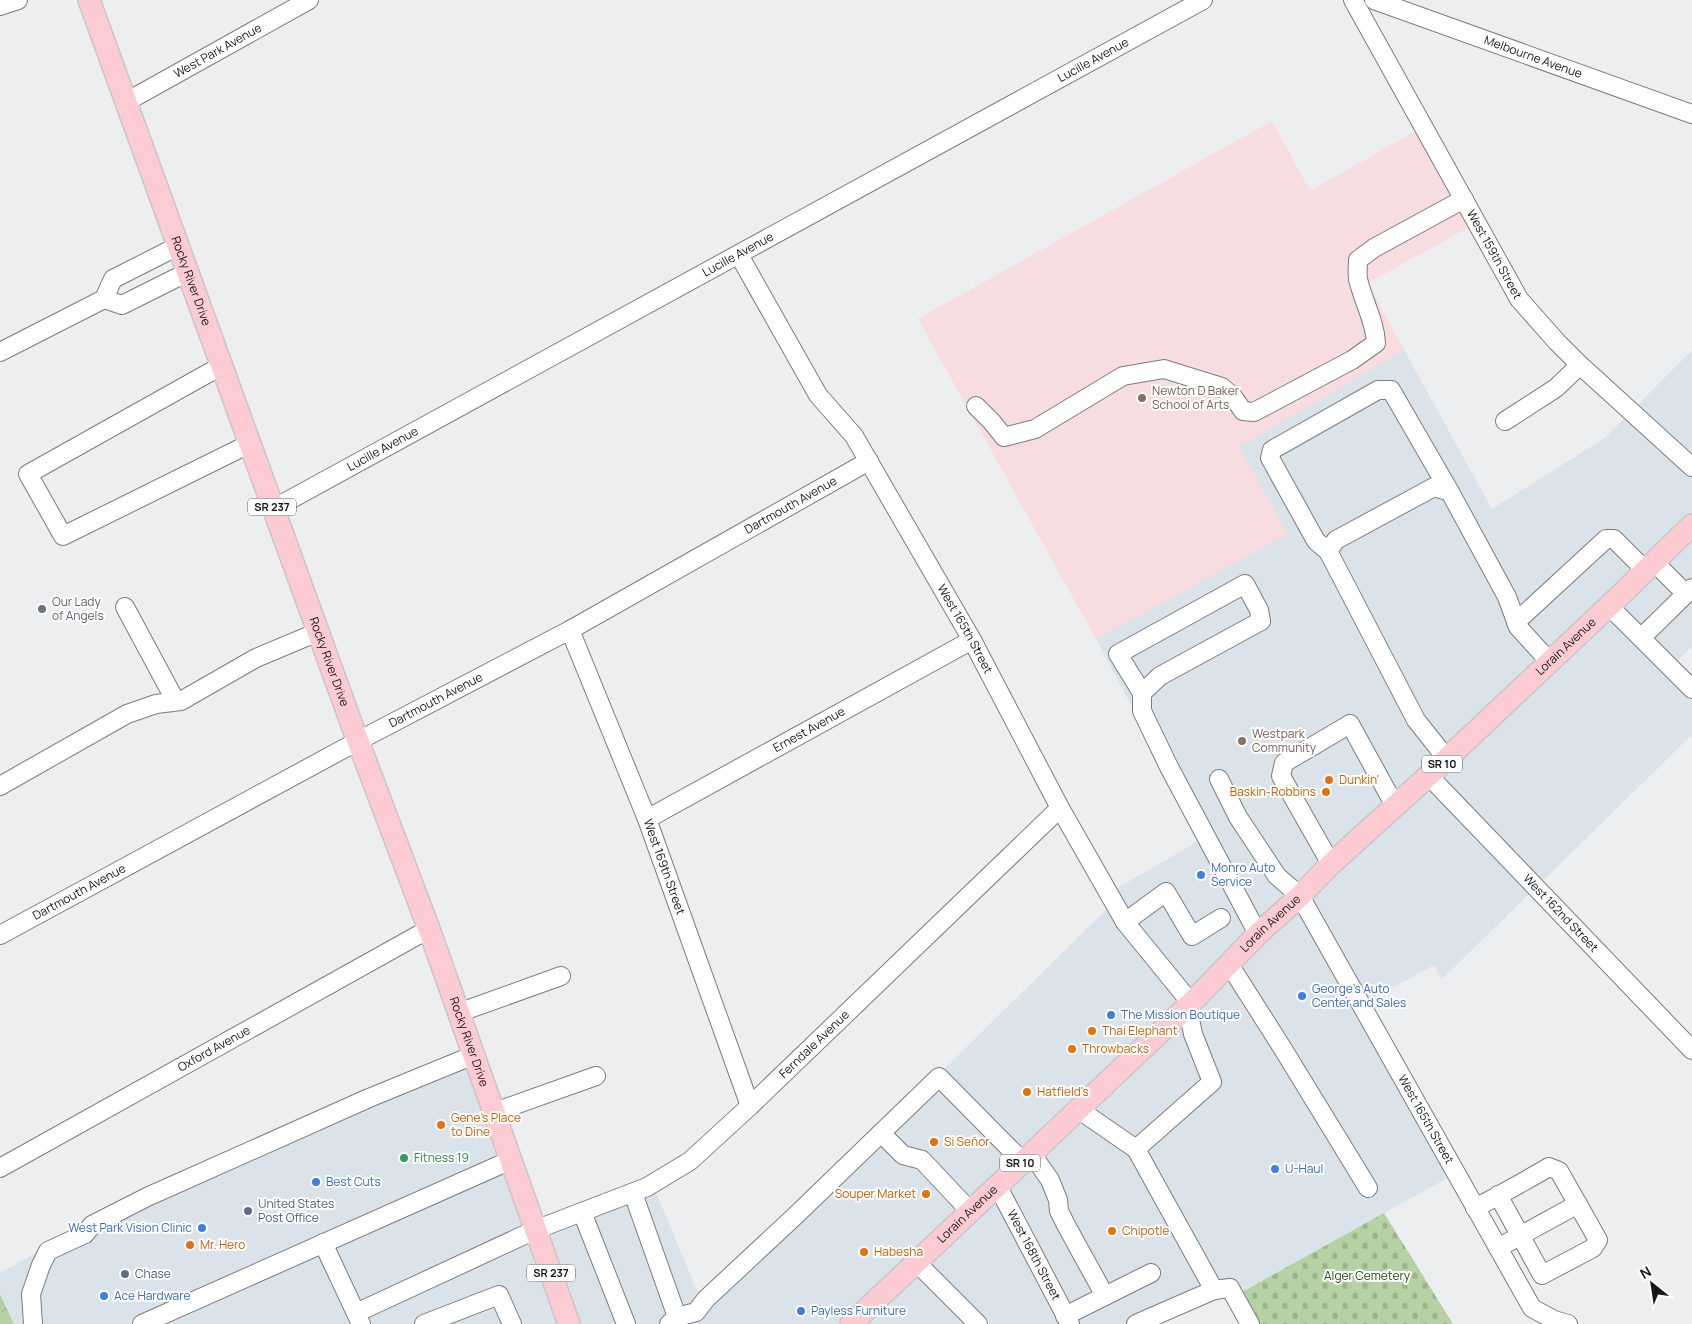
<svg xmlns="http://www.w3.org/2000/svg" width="1692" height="1324" viewBox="0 0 1692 1324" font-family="Manrope,sans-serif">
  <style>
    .built { fill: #dbe3ea }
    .education { fill: #f7dce0 }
    .forest { fill: url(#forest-crowns) }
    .cemetery { fill: url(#cemetery-stones) }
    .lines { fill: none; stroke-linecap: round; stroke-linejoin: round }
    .minor-casing { stroke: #7b7c7d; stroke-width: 20 }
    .major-casing { stroke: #c7c7c7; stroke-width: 24 }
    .minor { stroke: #fff; stroke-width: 18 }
    .major { stroke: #fdcbd2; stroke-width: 21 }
    .education-dot { fill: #8d6e63; stroke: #fff; stroke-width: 2 }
    .worship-dot { fill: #6b7280; stroke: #fff; stroke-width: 2 }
    .food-dot { fill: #e8710a; stroke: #fff; stroke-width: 2 }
    .shop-dot { fill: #3f7fe0; stroke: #fff; stroke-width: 2 }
    .leisure-dot { fill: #2e9e5b; stroke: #fff; stroke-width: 2 }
    .service-dot { fill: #5c6f8a; stroke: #fff; stroke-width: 2 }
    .labels { text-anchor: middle; stroke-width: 4; stroke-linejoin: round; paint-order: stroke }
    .shield { fill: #fff; stroke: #5c5d5d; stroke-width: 1 }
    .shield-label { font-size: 11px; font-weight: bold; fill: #161717 }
    .street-label { font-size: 12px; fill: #161717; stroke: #fff }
    .education-label { font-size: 12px; fill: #785e54; stroke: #fff; text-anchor: start }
    .worship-label { font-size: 12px; fill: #5b616d; stroke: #fff; text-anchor: start }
    .food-label { font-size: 12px; fill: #c56008; stroke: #fff; text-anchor: start }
    .shop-label { font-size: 12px; fill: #366cbe; stroke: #fff; text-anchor: start }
    .leisure-label { font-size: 12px; fill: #27864d; stroke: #fff; text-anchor: start }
    .service-label { font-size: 12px; fill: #4e5e75; stroke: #fff; text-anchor: start }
    .park-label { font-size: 12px; fill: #2b4515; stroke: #fff }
  </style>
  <defs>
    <pattern id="forest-crowns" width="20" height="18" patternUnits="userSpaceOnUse" patternTransform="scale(1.25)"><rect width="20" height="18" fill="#b6d2a4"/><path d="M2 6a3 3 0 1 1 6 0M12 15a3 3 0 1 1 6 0" fill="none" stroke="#9cb48c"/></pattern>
    <pattern id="cemetery-stones" width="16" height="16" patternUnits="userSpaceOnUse" patternTransform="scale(1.25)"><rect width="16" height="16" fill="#b6d2a4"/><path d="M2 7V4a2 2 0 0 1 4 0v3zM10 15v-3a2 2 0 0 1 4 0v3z" fill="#9cb48c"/></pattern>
  </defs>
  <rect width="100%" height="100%" fill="#eceeef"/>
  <g class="built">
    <path d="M1404,350L1492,509L1605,438L1692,350V647L1675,663L1692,681V735L1442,979L1434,965L1358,1007L1451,1176L1233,1297L1215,1294L1155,1324H574L542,1232L655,1190L701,1300L840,1164L945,1068L1111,905L1136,927L1114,890L1202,839L1096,639L1287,534L1238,447Z"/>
    <path d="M471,1047L569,1324H14L0,1294V1273L137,1197Z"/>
  </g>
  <path class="education" d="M1272,121L1310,191L1418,130L1471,226L1368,283L1404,350L1239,447L1288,534L1096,639L918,319Z"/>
  <path class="forest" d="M0,1294L14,1324H0Z"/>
  <path class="cemetery" d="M1384,1213L1453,1324H1248L1233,1297Z"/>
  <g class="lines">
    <defs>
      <g id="minor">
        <path id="s1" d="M1353,0L1519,299L1557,342L1580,365L1692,467"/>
        <path id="s2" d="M1374,0L1692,114"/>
        <path d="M0,6L18,0"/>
        <path id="s3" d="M126,102L309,0"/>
        <path d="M178,246L113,279L104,299L122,305L188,272"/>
        <path id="s4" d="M739,255L818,395L854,436L972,640L1060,808L1125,922L1191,1003L1190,1019L1193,1034L1212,1082L1136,1149"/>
        <path d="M0,352L104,299"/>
        <path d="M221,366L28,474L63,536L249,444"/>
        <path d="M976,406L992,422L1004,437L1035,429L1123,376L1164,369L1222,387L1234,398L1243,411L1254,412L1352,360L1376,343C1375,321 1363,301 1358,279C1357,273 1358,266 1358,260L1374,248L1464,199"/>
        <path d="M1505,421L1556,388L1580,365"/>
        <path id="s5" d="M273,509L1203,0"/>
        <path d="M1328,551L1316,541L1270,458L1272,450L1378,390H1391L1450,492"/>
        <path d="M1654,562L1686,594"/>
        <path d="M1609,606L1692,689"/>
        <path d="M125,607L175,700"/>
        <path d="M1516,622L1606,539H1614L1645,570"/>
        <path id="s6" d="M570,630L647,819L750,1106"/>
        <path d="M1641,638L1692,588"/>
        <path d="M1142,693L1160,676L1261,621L1259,610L1245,584L1118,654L1142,693V711L1169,767L1258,934"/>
        <path d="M1447,759L1416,720L1328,551L1336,540L1434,487L1450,492L1507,597L1518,627L1550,662"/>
        <path id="s7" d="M1429,776L1692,1050"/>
        <path id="s8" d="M1219,779L1238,817L1277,876L1300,896L1532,1308L1554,1320L1568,1324"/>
        <path d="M0,786L127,714L156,704L181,701L256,658L318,632"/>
        <path id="s9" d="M647,819L972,640"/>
        <path d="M1331,864L1281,776L1284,763L1350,724L1395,806"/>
        <path d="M1125,922L1166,892L1192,936L1221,918"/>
        <path id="s10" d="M0,935L358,741L570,630L869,461"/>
        <path d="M1229,964L1283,1049L1368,1188"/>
        <path d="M458,1013L561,976"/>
        <path d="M1078,1109L1136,1149L1214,1290"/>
        <path d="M495,1112L596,1076"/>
        <path d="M881,1133L903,1155L922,1160L970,1211"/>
        <path d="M1031,1153L1050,1180L1058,1200L1059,1211L1066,1225L1105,1296L1065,1316"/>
        <path id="s11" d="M0,1168L429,929"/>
        <path id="s12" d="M997,1185L1070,1324"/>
        <path d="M633,1193L677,1317L669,1324"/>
        <path d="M1475,1208C1500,1195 1525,1181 1549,1167L1559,1171L1598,1240L1593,1248L1542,1275L1498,1195"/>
        <path d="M582,1212L626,1324"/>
        <path d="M323,1243L361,1324"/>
        <path d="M1498,1248L1578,1204"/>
        <path d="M916,1262L978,1324"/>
        <path d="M1105,1296L1151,1273"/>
        <path id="s13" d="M356,1313L535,1230L647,1187L690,1161L750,1106L1060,808"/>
        <path d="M677,1317L696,1312L706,1299L794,1217L939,1077L1022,1161"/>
        <path d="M33,1324L31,1294L41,1265L48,1251L85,1234L92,1225L147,1197L369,1098L474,1055"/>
        <path d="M142,1324L511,1160"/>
        <path d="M424,1324L499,1295L512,1324"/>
        <path d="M1136,1324L1214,1290L1230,1288L1250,1324"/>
      </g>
      <g id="major">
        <path id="s14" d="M89,0L353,728L429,929L569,1324"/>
        <path id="s15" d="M851,1324L1191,1003L1258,934L1300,896L1331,864L1437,768L1609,606L1692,525"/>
      </g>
    </defs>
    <use href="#minor" class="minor-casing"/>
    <use href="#major" class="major-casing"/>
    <use href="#minor" class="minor"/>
    <use href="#major" class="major"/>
  </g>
  <g class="education-dot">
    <circle cx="1142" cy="398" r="5"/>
    <circle cx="1242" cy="741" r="5"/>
  </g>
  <circle class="worship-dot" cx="42" cy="609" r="5"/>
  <g class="food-dot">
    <circle cx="1329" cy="780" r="5"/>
    <circle cx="1326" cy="792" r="5"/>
    <circle cx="1092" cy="1031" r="5"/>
    <circle cx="1072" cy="1049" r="5"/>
    <circle cx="1027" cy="1092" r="5"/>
    <circle cx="441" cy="1125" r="5"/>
    <circle cx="934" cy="1142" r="5"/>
    <circle cx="926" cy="1194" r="5"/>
    <circle cx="1112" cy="1231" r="5"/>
    <circle cx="190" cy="1245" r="5"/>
    <circle cx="864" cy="1252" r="5"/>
  </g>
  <g class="shop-dot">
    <circle cx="1201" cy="875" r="5"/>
    <circle cx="1302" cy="996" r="5"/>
    <circle cx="1111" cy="1015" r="5"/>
    <circle cx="1275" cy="1169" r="5"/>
    <circle cx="316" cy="1182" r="5"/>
    <circle cx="202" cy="1228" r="5"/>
    <circle cx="104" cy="1296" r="5"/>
    <circle cx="801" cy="1311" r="5"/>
  </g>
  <circle class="leisure-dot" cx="404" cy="1158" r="5"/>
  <g class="service-dot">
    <circle cx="248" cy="1211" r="5"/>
    <circle cx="125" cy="1274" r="5"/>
  </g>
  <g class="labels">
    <g class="shield">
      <rect x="248" y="498.5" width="48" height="17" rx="4"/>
      <rect x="1422" y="755.5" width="40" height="17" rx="4"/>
      <rect x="1000" y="1154.5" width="40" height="17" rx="4"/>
      <rect x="527" y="1264.5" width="48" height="17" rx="4"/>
    </g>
    <g class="shield-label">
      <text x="272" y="511">SR 237</text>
      <text x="1442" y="768">SR 10</text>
      <text x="1020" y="1167">SR 10</text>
      <text x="551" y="1277">SR 237</text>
    </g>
    <g class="street-label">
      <text dy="4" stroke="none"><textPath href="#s3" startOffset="105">West Park Avenue</textPath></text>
      <text dy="4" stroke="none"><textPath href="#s2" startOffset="169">Melbourne Avenue</textPath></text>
      <text dy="4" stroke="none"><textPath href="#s5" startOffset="935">Lucille Avenue</textPath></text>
      <text dy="4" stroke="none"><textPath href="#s5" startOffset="530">Lucille Avenue</textPath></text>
      <text dy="4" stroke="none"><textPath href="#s1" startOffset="291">West 159th Street</textPath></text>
      <text dy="4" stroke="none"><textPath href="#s14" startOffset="299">Rocky River Drive</textPath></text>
      <text dy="4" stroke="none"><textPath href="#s5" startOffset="125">Lucille Avenue</textPath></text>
      <text dy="4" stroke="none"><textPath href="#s10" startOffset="900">Dartmouth Avenue</textPath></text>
      <text dy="4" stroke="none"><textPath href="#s4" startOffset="438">West 165th Street</textPath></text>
      <text dy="4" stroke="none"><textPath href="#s15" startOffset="985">Lorain Avenue</textPath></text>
      <text dy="4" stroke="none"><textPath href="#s14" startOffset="704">Rocky River Drive</textPath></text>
      <text dy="4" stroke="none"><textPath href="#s10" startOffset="495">Dartmouth Avenue</textPath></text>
      <text dy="4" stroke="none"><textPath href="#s9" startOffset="185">Ernest Avenue</textPath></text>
      <text dy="4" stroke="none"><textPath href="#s6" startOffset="255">West 169th Street</textPath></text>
      <text dy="4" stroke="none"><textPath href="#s10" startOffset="90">Dartmouth Avenue</textPath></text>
      <text dy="4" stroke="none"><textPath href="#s7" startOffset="190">West 162nd Street</textPath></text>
      <text dy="4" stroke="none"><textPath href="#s15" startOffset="580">Lorain Avenue</textPath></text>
      <text dy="4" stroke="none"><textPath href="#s14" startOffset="1109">Rocky River Drive</textPath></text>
      <text dy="4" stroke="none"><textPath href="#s13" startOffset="538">Ferndale Avenue</textPath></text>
      <text dy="4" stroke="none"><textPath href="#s11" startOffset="245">Oxford Avenue</textPath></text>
      <text dy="4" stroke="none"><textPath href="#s8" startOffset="400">West 165th Street</textPath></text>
      <text dy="4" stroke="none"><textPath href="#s15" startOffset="160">Lorain Avenue</textPath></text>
      <text dy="4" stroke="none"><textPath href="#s12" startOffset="79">West 168th Street</textPath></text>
    </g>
    <g class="education-label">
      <text x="1152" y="395">Newton D Baker<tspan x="1152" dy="14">School of Arts</tspan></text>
      <text x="1252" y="738">Westpark<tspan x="1252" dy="14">Community</tspan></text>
    </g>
    <g class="worship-label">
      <text x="52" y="606">Our Lady<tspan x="52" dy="14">of Angels</tspan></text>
    </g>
    <g class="food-label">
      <text x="1339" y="784">Dunkin'</text>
      <text x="1316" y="796" text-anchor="end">Baskin-Robbins</text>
      <text x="1102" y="1035">Thai Elephant</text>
      <text x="1082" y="1053">Throwbacks</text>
      <text x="1037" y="1096">Hatfield's</text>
      <text x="451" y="1122">Gene's Place<tspan x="451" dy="14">to Dine</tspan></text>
      <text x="944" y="1146">Si Señor</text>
      <text x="916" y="1198" text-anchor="end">Souper Market</text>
      <text x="1122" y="1235">Chipotle</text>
      <text x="200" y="1249">Mr. Hero</text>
      <text x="874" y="1256">Habesha</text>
    </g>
    <g class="shop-label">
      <text x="1211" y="872">Monro Auto<tspan x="1211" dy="14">Service</tspan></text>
      <text x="1312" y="993">George's Auto<tspan x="1312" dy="14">Center and Sales</tspan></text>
      <text x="1121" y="1019">The Mission Boutique</text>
      <text x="1285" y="1173">U-Haul</text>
      <text x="326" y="1186">Best Cuts</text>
      <text x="192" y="1232" text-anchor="end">West Park Vision Clinic</text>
      <text x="114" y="1300">Ace Hardware</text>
      <text x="811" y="1315">Payless Furniture</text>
    </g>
    <g class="leisure-label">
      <text x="414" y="1162">Fitness 19</text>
    </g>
    <g class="service-label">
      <text x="258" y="1208">United States<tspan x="258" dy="14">Post Office</tspan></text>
      <text x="135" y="1278">Chase</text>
    </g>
    <g class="park-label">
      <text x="1367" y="1280">Alger Cemetery</text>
    </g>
  </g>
  <g transform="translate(1652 1284) rotate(330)" stroke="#ffffff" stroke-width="4" paint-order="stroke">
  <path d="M0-4L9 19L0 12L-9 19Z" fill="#161717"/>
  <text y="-8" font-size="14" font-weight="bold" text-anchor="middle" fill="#161717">N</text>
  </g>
</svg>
